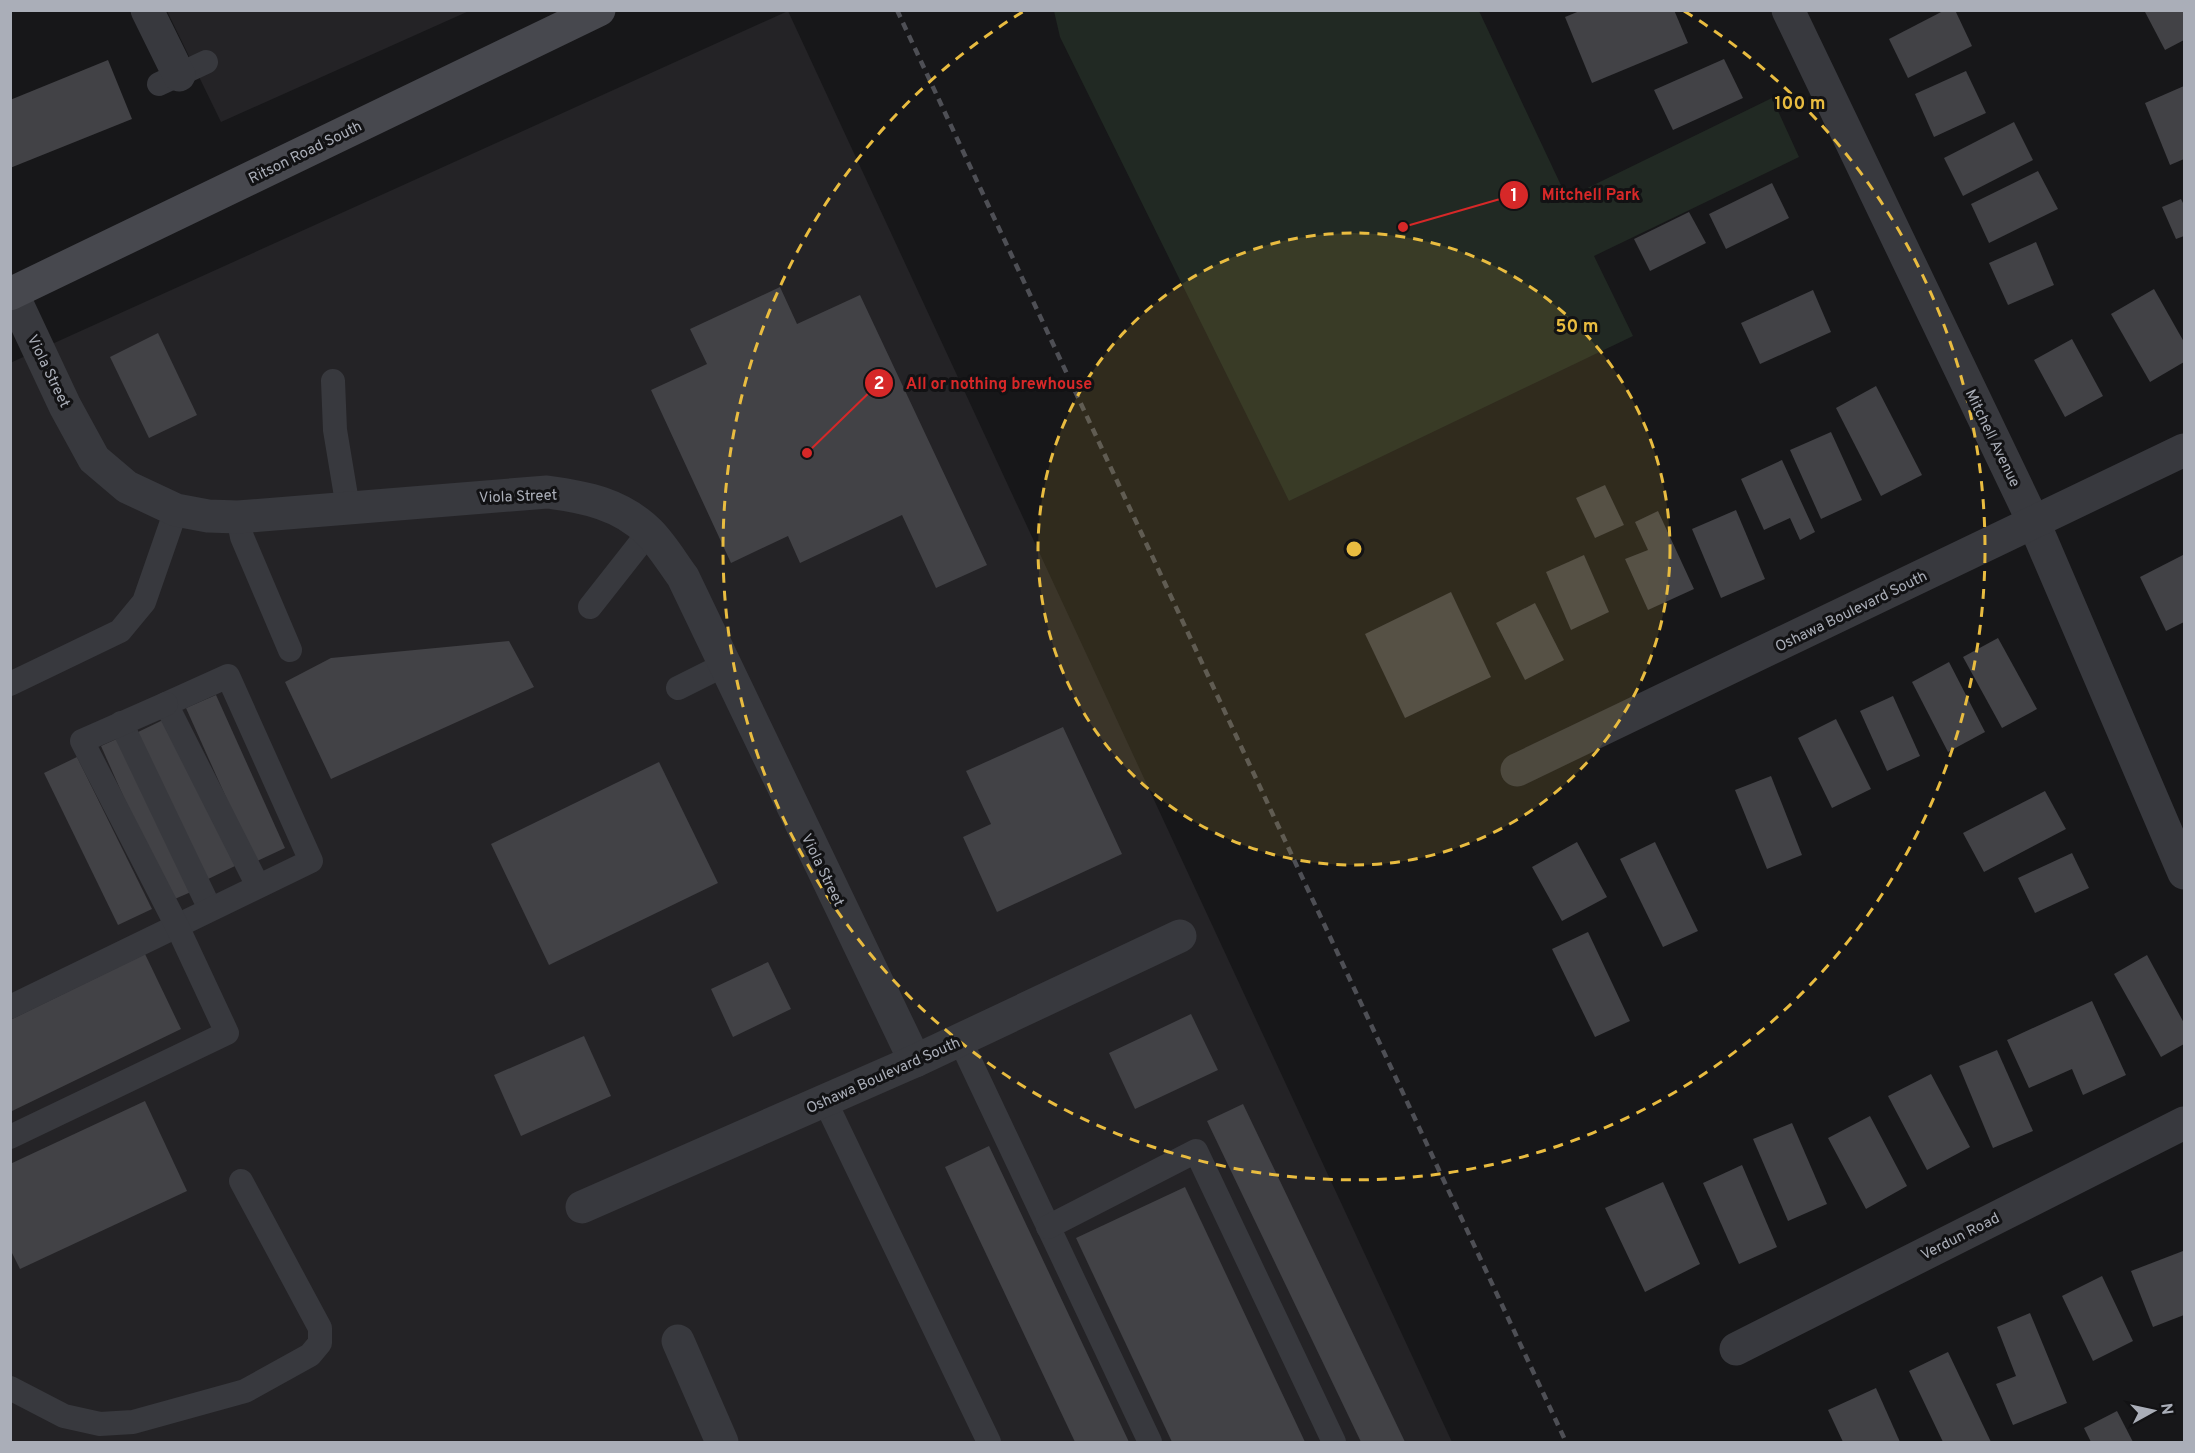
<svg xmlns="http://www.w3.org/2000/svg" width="2195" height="1453" viewBox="0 0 2195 1453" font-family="Overpass,sans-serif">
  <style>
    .built { fill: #242326 }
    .green { fill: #212923 }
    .building { fill: #424246 }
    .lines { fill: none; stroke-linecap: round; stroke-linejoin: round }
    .service { stroke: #38393e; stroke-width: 24 }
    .minor { stroke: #38393e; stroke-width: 33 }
    .secondary { stroke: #47484e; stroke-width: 33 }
    .rail { stroke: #4e4f55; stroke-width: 4.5; stroke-dasharray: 8 6; stroke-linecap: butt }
    .ring { fill: none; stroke: #e9bc40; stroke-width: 3; stroke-dasharray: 10 8 }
    .labels { text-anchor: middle; stroke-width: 6; stroke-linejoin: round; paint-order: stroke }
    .street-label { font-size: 15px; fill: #aaaeb8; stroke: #121214 }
    .centre { fill: #e9bc40; stroke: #121214; stroke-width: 3 }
    .ring-label { font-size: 18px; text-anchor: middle; font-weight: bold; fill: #e9bc40; stroke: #121214; stroke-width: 6; stroke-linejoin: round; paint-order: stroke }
    .leader { fill: none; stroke: #d62828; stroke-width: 2 }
    .callout-dot { fill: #d62828; stroke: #121214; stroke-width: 2 }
    .mark-label { font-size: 18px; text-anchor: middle; font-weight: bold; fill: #fff }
    .callout-label { font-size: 16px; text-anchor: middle; font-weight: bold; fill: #d62828; stroke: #121214; stroke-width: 6; stroke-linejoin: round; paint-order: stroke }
  </style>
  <rect width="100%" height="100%" fill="#171719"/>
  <g class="built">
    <path d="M167,11H469L221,122Z"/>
    <path d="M788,11L1452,1442H11L10,363Z"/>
  </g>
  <path class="green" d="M1054,11H1479L1567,198L1772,98L1799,157L1594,256L1633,336L1289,501L1060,37Z"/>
  <g class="building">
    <path d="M1582,10H1674L1688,43L1592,83L1565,17Z"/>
    <path d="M1945,10H1955L1972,46L1908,78L1889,39Z"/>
    <path d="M2144,10H2184V40L2165,50Z"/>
    <path d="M1724,59L1743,98L1673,130L1654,90Z"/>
    <path d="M108,60L132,119L10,168V100Z"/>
    <path d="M1966,71L1986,113L1934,137L1915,94Z"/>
    <path d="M2184,86V159L2170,165L2145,103Z"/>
    <path d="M2014,122L2033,160L1963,196L1944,158Z"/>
    <path d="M2038,171L2058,209L1989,243L1971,204Z"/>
    <path d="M1772,183L1789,218L1726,249L1709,214Z"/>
    <path d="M2181,199L2184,205V236L2176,239L2162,207Z"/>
    <path d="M1689,212L1706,243L1650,271L1634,239Z"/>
    <path d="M2036,242L2054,285L2008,305L1989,263Z"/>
    <path d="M780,287L797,324L860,295L987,565L936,588L902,515L800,563L788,536L731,563L651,390L707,364L690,329Z"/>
    <path d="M2154,289L2184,342V362L2150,382L2111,314Z"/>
    <path d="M1813,290L1831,332L1760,364L1741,323Z"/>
    <path d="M158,333L197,415L149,438L110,357Z"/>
    <path d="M2072,339L2103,396L2065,417L2034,360Z"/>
    <path d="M1876,386L1922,475L1881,496L1836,408Z"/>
    <path d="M1831,432L1862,500L1821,519L1790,450Z"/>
    <path d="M1782,460L1815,532L1800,540L1790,518L1764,530L1741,479Z"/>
    <path d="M1605,485L1624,525L1595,538L1576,498Z"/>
    <path d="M1736,510L1765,579L1721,598L1692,529Z"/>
    <path d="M1658,511L1694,589L1648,610L1625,559L1648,550L1635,522Z"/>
    <path d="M1584,555L1609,612L1571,630L1546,572Z"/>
    <path d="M2183,555L2184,559V622L2166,631L2140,577Z"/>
    <path d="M1451,592L1491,677L1405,718L1365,634Z"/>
    <path d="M1535,603L1564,660L1525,680L1496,623Z"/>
    <path d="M1998,638L2037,709L2002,728L1963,657Z"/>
    <path d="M509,641L534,687L331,779L285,682L331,658Z"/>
    <path d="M1949,662L1985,732L1948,752L1912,682Z"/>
    <path d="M216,695L285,848L255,862L186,708Z"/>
    <path d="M1893,696L1920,756L1887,771L1860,711Z"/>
    <path d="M165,719L235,866L204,881L134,734Z"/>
    <path d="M1836,719L1871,789L1832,808L1798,738Z"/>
    <path d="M1063,727L1122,854L997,912L963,837L991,824L966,771Z"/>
    <path d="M121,737L191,892L170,901L101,746Z"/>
    <path d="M77,757L152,909L118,925L44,773Z"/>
    <path d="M659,762L718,883L549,965L491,844Z"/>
    <path d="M1771,776L1802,855L1767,869L1735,790Z"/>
    <path d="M2045,791L2066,829L1984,872L1963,833Z"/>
    <path d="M1577,842L1607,897L1562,921L1532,867Z"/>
    <path d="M1655,842L1698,931L1663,947L1620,859Z"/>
    <path d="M2072,853L2089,888L2035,913L2018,878Z"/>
    <path d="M1588,932L1630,1021L1595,1037L1552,949Z"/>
    <path d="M145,954L181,1029L10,1112V1020Z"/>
    <path d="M2147,955L2184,1023V1044L2161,1057L2114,974Z"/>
    <path d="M768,962L791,1009L733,1037L711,989Z"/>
    <path d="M2092,1001L2126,1075L2083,1095L2072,1069L2029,1088L2007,1040Z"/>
    <path d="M1191,1014L1218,1070L1135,1109L1109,1053Z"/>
    <path d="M584,1036L611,1096L521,1136L494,1075Z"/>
    <path d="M1997,1050L2033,1131L1993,1148L1959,1066Z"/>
    <path d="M1931,1074L1970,1147L1927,1170L1888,1096Z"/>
    <path d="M145,1101L187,1191L20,1269L10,1249V1164Z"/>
    <path d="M1243,1104L1405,1442H1361L1207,1121Z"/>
    <path d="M1870,1116L1907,1186L1866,1209L1828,1138Z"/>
    <path d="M1792,1123L1827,1204L1788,1221L1753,1139Z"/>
    <path d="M989,1146L1129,1442H1075L945,1167Z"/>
    <path d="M1742,1165L1777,1247L1739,1264L1703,1183Z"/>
    <path d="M1663,1182L1700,1264L1645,1292L1605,1208Z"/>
    <path d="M1185,1187L1305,1442H1172L1076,1238Z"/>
    <path d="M2183,1251L2184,1315L2153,1327L2131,1271Z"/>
    <path d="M2102,1276L2133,1341L2093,1361L2062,1296Z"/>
    <path d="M2030,1313L2067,1403L2013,1425L1996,1384L2016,1376L1997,1327Z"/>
    <path d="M1948,1352L1991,1442H1943L1909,1371Z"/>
    <path d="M1876,1388L1900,1442H1843L1828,1410Z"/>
    <path d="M2117,1411L2133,1442H2091L2084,1428Z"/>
  </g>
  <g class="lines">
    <g class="service">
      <path d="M159,84L206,62"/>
      <path d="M333,381L335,430L348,508"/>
      <path d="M238,517L242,537L290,650"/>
      <path d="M590,607L649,532"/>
      <path d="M10,684L120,631L144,602L176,510"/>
      <path d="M678,688L724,665"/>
      <path d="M121,723L210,909"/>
      <path d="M10,1007L311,861L228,676L166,704L258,886"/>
      <path d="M960,1040L1150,1442"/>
      <path d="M825,1101L989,1442"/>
      <path d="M10,1137L227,1033L177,926L82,741L166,704"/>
      <path d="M1048,1227L1196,1151L1334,1442"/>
      <path d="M10,1388L64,1416L100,1424L133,1422L245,1391L310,1355L320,1343V1328L241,1181"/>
    </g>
    <g class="minor">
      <path d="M147,10L179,75"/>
      <path d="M1788,10L2034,523L2184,873"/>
      <path d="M12,293L65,406L94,459L127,487L176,510L208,516L238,517L547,492C585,497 621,504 649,532C662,545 672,562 683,577L915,1061"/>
      <path d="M1517,770L2184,450"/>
      <path d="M582,1207L915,1061L1180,936"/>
      <path d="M678,1341L722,1442"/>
      <path d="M1736,1349L2184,1123"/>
    </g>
    <path class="secondary" d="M10,294L599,10"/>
    <path class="rail" d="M897,10L1566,1442"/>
  </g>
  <circle cx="1354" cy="549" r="316" fill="#e9bc40" fill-opacity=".12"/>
  <g class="ring">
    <circle cx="1354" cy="549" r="316"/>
    <path d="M1684 11A631 631 0 1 1 1024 11"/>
  </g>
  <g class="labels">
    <g class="street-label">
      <text transform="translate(305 152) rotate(-26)" y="5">Ritson Road South</text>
      <text transform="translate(49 371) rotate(64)" y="5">Viola Street</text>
      <text transform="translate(1993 438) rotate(64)" y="5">Mitchell Avenue</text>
      <text transform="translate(518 496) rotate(-2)" y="5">Viola Street</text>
      <text transform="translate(1851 611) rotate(-26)" y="5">Oshawa Boulevard South</text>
      <text transform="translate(823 870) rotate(64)" y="5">Viola Street</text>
      <text transform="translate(883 1075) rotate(-24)" y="5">Oshawa Boulevard South</text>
      <text transform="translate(1960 1236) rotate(-27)" y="5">Verdun Road</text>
    </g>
  </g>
  <circle cx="1354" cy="549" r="9" class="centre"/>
  <g class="ring-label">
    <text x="1800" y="109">100 m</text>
    <text x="1577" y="332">50 m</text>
  </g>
  <path class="leader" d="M1403 227L1514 195M807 453L879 383"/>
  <g class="callout-dot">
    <circle cx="1403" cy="227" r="6"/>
    <circle cx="807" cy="453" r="6"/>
    <circle cx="1514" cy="195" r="15"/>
    <circle cx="879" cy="383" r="15"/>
  </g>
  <g class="mark-label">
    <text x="1514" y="201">1</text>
    <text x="879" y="389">2</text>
  </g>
  <g class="callout-label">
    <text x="1591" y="200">Mitchell Park</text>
    <text x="999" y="389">All or nothing brewhouse</text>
  </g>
  <rect width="2195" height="1453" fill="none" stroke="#aaaeb8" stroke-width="24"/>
  <g transform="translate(2153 1411) rotate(82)" stroke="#121214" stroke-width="4.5" paint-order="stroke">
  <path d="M0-4.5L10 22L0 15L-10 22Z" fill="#aaaeb8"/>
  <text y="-9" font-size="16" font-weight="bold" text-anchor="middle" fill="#aaaeb8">N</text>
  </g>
</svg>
